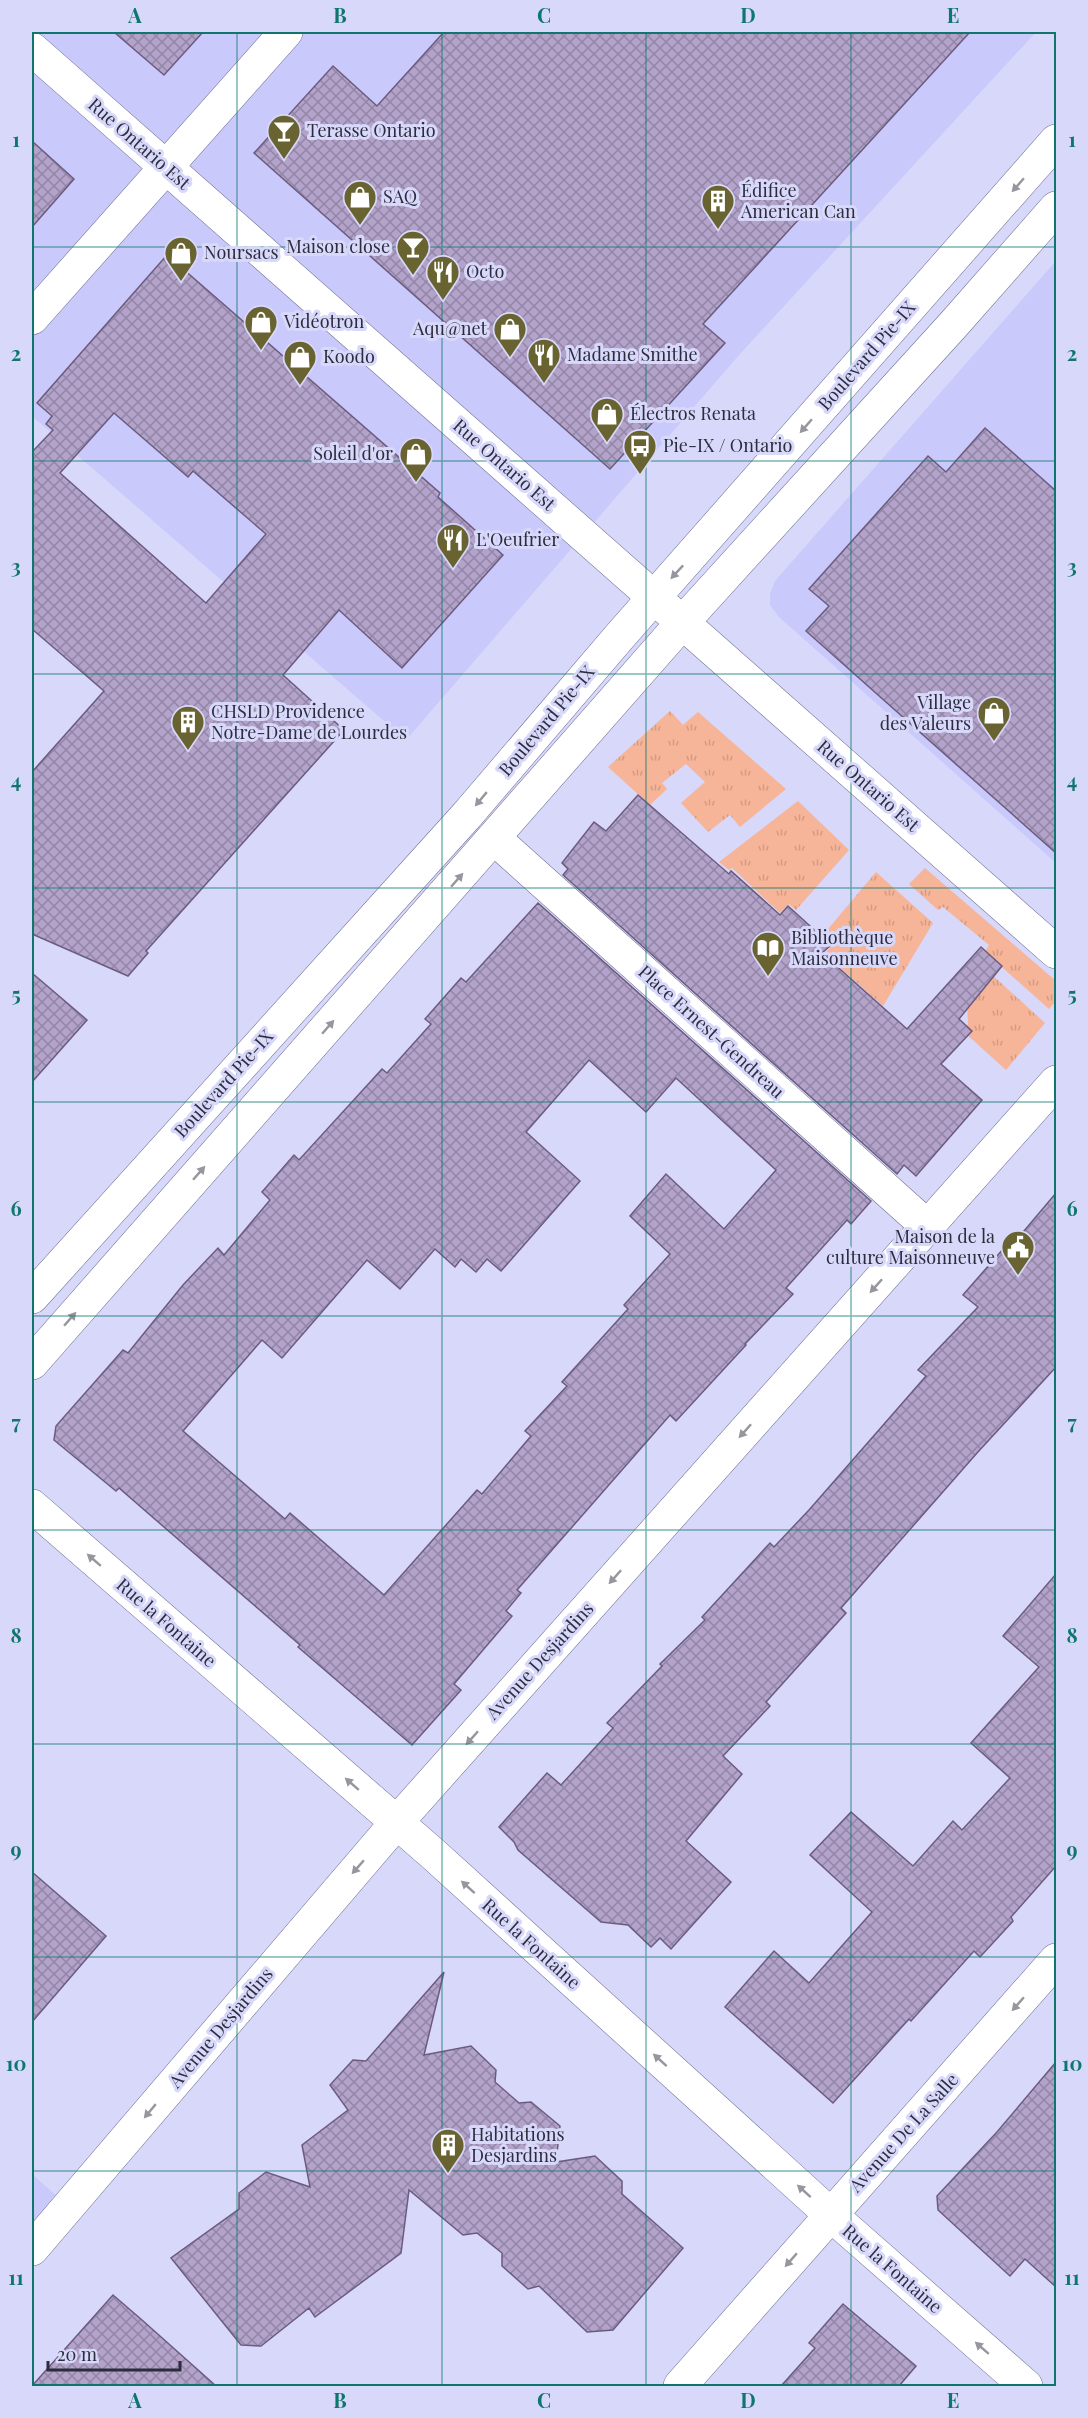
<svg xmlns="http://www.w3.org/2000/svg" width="1088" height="2418" viewBox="0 0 1088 2418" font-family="'Playfair Display',serif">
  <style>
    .built { fill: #c9c9fb }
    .grass { fill: url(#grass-tufts) }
    .building { fill: url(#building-cross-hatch); stroke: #6b5c7f; stroke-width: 1.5; fill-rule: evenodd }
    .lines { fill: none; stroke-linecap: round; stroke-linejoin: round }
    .street-casing { stroke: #6d6e93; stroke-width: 34 }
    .secondary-casing { stroke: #6d6e93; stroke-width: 34 }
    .primary-casing { stroke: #6d6e93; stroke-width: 34 }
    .street { stroke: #fff; stroke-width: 33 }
    .secondary { stroke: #fff; stroke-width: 33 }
    .primary { stroke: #fff; stroke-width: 33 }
    .oneway { fill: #96969e }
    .grid { fill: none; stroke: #0f766e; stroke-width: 1.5; stroke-opacity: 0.55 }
    .labels { text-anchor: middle; stroke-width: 6; stroke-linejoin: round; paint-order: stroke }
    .poi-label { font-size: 18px; fill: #2c2c3c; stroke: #d7d8fa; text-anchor: start }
    .street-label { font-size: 18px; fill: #2c2c3c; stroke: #d7d8fa }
    .neatline { fill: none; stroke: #0f766e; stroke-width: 2 }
    .grid-label { font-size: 20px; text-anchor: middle; font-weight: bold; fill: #0f766e }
  </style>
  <defs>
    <pattern id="grass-tufts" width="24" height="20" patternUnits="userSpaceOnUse" patternTransform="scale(1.5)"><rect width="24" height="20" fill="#f6b498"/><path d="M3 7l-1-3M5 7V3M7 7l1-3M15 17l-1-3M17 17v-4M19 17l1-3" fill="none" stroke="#d39b84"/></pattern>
    <pattern id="building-cross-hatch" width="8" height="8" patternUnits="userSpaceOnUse" patternTransform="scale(1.5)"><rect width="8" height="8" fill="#b3a3ca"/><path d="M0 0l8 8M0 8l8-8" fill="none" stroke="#9285a5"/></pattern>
  </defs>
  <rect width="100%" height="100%" fill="#d7d8fa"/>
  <g class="built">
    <path d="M32,32H1036L739,355L406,740L32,416Z"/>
    <path d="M1056,261V863L779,617L770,605V594L775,581Z"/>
    <path d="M32,2174L69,2207L32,2249Z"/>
  </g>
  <g class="grass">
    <path d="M670,711L683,725L698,712L786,789L740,827L730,815L708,832L681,803L705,782L686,764L662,783L667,789L650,805L608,767Z"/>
    <path d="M798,801L849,850L796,910L789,904L780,913L732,868L729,870L719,862Z"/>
    <path d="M925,868L1056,981V1001L1049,1009L985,952L989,945L943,907L938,910L909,884Z"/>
    <path d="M876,872L933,923L883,1006L825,954L833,944L823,935Z"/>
    <path d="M978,962L1045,1023L1006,1070L964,1032L968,1024L967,1004Z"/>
  </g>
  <g class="building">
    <path d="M114,32H203L164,75Z"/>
    <path d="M444,32H970L703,324L725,343L610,469L254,153L333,66L377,106Z"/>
    <path d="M32,141L74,179L32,227Z"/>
    <path d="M167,255L440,493L438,497L503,555L402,668L339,610L283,675L344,730L146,951L148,953L128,976L32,934V772L104,691L32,629V448L34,450L53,430L46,424L52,416L37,403ZM114,413L188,477L193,471L266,534L206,603L60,473Z"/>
    <path d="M985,428L1056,491V853L806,631L829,606L809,589L928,456L946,472Z"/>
    <path d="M638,795L729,874L731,871L780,915L788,906L831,945L822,953L907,1029L981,947L1002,966L959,1019L972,1031L941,1064L982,1100L916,1176L904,1165L897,1174L563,875L568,869L562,863L594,822L606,831Z"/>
    <path d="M538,903L871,1201L851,1224L847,1220L786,1288L793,1294L745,1344L746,1345L676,1421L670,1415L517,1590L521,1593L506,1611L512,1616L454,1684L461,1690L412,1745L298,1647L300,1645L119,1488L116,1491L54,1440L56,1426L123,1350L128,1353L183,1285L218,1248L224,1255L270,1200L262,1192L294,1155L299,1160L382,1069L387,1073L431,1024L425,1019L461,978L466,982ZM589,1060L646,1112L676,1078L776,1170L724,1229L666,1174L630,1216L670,1254L624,1305L628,1309L562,1382L567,1386L525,1431L531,1436L482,1494L477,1490L384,1595L290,1513L285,1519L183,1431L262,1340L282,1358L367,1260L400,1289L435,1249L455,1267L461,1259L476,1272L487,1259L501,1271L580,1181L526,1132Z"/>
    <path d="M32,973L87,1020L32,1082Z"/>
    <path d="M1056,1193V1367L977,1453L841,1608L846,1613L766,1702L770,1706L723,1756L742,1774L686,1841L731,1882L671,1949L660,1938L651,1947L628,1925L601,1922L518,1850L514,1842L499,1827L547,1773L561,1785L613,1728L607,1723L662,1666L660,1664L705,1620L702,1617L770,1543L774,1547L809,1510L926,1376L918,1370L978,1307L963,1295L1010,1241L1013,1244Z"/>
    <path d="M1056,1574V1866L1011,1917L1013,1921L980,1957L974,1951L911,2021L909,2019L833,2103L725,2007L774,1951L809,1983L872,1912L810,1855L851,1812L913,1866L953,1821L962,1830L1010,1778L971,1743L1039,1667L1003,1636Z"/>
    <path d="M32,1872L106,1936L32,2022Z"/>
    <path d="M444,1972L424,2055L471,2046L496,2070L495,2082L519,2103L531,2102L560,2126L556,2162L595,2156L622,2181V2194L683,2248L613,2330L587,2332L539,2286L528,2289L502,2266V2253L477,2233L463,2235L409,2190L401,2253L315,2317L309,2308L261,2346L241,2345L171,2258L239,2209V2193L266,2172L310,2187L302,2145L348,2110L330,2085L353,2060L366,2061Z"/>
    <path d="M1056,2062V2287L1025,2259L1010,2276L938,2210L937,2196L997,2132Z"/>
    <path d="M113,2295L142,2320L216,2386H32Z"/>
    <path d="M843,2304L916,2366L899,2386H781L815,2348L809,2343Z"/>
  </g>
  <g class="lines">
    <defs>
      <g id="street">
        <path d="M32,318L286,32"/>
        <path d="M494,838L928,1227"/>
        <path d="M32,1506L432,1853L831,2215L1026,2386"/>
        <path d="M32,2249L397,1822L1056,1082"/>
        <path d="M680,2386L1056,1960"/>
      </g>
      <path id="secondary" d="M32,49L1056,952"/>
      <g id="primary">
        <path d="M32,1297L467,815L620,636L1056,141"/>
        <path d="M32,1363L682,623L953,325L1056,208"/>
      </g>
    </defs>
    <use href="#street" class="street-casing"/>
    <use href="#secondary" class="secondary-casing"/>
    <use href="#primary" class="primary-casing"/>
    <use href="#street" class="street"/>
    <use href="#secondary" class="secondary"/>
    <use href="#primary" class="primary"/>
  </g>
  <defs><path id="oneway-solid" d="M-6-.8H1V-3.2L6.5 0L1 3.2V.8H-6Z" transform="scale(1.5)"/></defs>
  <g class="oneway">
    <use href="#oneway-solid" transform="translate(1018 185) rotate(131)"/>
    <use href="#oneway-solid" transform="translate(806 426) rotate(131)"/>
    <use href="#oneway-solid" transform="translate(677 572) rotate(133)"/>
    <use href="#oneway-solid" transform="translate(481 799) rotate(130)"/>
    <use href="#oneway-solid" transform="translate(457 880) rotate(-49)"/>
    <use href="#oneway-solid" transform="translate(328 1027) rotate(-49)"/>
    <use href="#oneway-solid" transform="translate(199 1173) rotate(-49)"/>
    <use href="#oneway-solid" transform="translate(876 1286) rotate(132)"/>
    <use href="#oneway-solid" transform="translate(70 1319) rotate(-49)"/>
    <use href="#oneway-solid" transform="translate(745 1431) rotate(132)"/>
    <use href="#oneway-solid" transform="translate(94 1560) rotate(-139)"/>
    <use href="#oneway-solid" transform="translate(615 1577) rotate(132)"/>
    <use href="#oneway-solid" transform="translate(472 1738) rotate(132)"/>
    <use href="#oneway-solid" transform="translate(352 1784) rotate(-139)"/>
    <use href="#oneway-solid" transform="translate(358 1867) rotate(131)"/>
    <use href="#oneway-solid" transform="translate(468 1887) rotate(-138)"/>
    <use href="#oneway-solid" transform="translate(1018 2004) rotate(131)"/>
    <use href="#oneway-solid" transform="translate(660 2060) rotate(-138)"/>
    <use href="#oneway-solid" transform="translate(150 2111) rotate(130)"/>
    <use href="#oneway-solid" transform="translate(804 2191) rotate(-138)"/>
    <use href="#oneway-solid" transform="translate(791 2260) rotate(131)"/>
    <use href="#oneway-solid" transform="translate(982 2348) rotate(-139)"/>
  </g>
  <path class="grid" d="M237,32V2386M442,32V2386M646,32V2386M851,32V2386M32,247H1056M32,461H1056M32,674H1056M32,888H1056M32,1102H1056M32,1316H1056M32,1530H1056M32,1744H1056M32,1957H1056M32,2171H1056"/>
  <defs>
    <symbol id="bar-pin" viewBox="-11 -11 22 30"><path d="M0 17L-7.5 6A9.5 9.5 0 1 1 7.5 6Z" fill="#686330" stroke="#d7d8fa"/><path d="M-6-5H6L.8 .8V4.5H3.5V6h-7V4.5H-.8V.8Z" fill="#fff"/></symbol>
    <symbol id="shop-pin" viewBox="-11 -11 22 30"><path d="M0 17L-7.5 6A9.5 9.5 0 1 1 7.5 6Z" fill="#686330" stroke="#d7d8fa"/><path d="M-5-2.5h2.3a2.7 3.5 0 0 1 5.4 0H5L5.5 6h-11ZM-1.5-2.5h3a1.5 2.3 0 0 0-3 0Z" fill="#fff"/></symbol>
    <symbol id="building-pin" viewBox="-11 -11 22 30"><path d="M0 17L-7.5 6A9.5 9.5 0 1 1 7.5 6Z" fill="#686330" stroke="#d7d8fa"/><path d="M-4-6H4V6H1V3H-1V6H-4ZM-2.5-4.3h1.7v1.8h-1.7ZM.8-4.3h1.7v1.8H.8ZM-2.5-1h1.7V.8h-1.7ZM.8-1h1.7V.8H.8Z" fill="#fff"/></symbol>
    <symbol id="restaurant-pin" viewBox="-11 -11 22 30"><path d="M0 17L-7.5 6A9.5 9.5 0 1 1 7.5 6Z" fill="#686330" stroke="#d7d8fa"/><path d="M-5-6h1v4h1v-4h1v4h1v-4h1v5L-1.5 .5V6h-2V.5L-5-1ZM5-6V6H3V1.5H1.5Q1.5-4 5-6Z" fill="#fff"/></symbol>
    <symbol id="bus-pin" viewBox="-11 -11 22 30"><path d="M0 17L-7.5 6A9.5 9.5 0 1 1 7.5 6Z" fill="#686330" stroke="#d7d8fa"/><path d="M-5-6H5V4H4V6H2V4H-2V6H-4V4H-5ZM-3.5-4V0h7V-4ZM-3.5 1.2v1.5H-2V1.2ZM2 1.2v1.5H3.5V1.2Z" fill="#fff"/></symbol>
    <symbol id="library-pin" viewBox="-11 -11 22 30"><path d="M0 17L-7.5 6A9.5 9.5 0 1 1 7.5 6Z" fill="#686330" stroke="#d7d8fa"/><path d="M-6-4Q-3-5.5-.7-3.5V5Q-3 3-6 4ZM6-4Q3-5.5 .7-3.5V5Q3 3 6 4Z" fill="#fff"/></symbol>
    <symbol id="civic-pin" viewBox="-11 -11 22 30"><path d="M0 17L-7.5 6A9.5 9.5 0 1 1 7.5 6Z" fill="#686330" stroke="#d7d8fa"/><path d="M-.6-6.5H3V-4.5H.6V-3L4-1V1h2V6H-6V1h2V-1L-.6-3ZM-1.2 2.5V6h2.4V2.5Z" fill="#fff"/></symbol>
  </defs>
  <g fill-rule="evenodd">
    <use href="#bar-pin" x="265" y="112" width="38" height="52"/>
    <use href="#shop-pin" x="341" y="178" width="38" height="52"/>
    <use href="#building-pin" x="699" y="182" width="38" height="52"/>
    <use href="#bar-pin" x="394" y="228" width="38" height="52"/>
    <use href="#shop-pin" x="162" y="234" width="38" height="52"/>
    <use href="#restaurant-pin" x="424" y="253" width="38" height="52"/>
    <use href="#shop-pin" x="242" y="303" width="38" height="52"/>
    <use href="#shop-pin" x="491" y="310" width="38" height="52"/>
    <use href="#restaurant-pin" x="525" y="336" width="38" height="52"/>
    <use href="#shop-pin" x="281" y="338" width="38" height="52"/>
    <use href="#shop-pin" x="588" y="395" width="38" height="52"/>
    <use href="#bus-pin" x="621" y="427" width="38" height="52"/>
    <use href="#shop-pin" x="397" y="435" width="38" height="52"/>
    <use href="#restaurant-pin" x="434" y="521" width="38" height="52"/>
    <use href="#shop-pin" x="975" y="694" width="38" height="52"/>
    <use href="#building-pin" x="169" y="703" width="38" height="52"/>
    <use href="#library-pin" x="749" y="929" width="38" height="52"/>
    <use href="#civic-pin" x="999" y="1228" width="38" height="52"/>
    <use href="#building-pin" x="429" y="2126" width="38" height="52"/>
  </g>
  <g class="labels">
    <g class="poi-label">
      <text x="307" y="137">Terasse Ontario</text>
      <text x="741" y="197">Édifice<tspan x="741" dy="21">American Can</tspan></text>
      <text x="383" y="203">SAQ</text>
      <text x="390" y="253" text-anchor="end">Maison close</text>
      <text x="204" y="259">Noursacs</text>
      <text x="466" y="278">Octo</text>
      <text x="284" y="328">Vidéotron</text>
      <text x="487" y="335" text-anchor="end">Aqu@net</text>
      <text x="567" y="361">Madame Smithe</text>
      <text x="323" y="363">Koodo</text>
      <text x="630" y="420">Électros Renata</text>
      <text x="663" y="452">Pie-IX / Ontario</text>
      <text x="393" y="460" text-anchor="end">Soleil d'or</text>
      <text x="476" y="546">L'Oeufrier</text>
      <text x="971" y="709" text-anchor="end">Village<tspan x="971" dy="21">des Valeurs</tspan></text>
      <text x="211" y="718">CHSLD Providence<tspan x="211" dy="21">Notre-Dame de Lourdes</tspan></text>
      <text x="791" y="944">Bibliothèque<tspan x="791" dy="21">Maisonneuve</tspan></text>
      <text x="995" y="1243" text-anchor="end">Maison de la<tspan x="995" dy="21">culture Maisonneuve</tspan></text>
      <text x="471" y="2141">Habitations<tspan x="471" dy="21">Desjardins</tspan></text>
    </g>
    <g class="street-label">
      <text transform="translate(139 144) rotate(41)" y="6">Rue Ontario Est</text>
      <text transform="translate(867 356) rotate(-49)" y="6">Boulevard Pie-IX</text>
      <text transform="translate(504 465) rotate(41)" y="6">Rue Ontario Est</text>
      <text transform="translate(547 721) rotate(-50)" y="6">Boulevard Pie-IX</text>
      <text transform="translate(868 786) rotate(41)" y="6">Rue Ontario Est</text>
      <text transform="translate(711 1032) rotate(42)" y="6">Place Ernest-Gendreau</text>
      <text transform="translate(224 1084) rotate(-48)" y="6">Boulevard Pie-IX</text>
      <text transform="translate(166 1623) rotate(41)" y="6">Rue la Fontaine</text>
      <text transform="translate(540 1661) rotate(-48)" y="6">Avenue Desjardins</text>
      <text transform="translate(531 1944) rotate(42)" y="6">Rue la Fontaine</text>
      <text transform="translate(221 2028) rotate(-50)" y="6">Avenue Desjardins</text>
      <text transform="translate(904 2133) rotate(-48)" y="6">Avenue De La Salle</text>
      <text transform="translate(892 2269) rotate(41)" y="6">Rue la Fontaine</text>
    </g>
  </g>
  <rect width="1088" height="2418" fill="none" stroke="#d7d8fa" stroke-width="66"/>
  <path d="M48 2361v9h132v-9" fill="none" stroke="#2c2c3c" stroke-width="3"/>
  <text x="57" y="2361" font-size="18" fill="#2c2c3c" stroke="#d7d8fa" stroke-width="4.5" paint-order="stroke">20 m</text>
  <rect x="33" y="33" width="1022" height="2352" class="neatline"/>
  <g class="grid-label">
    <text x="135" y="23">A</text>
    <text x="340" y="23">B</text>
    <text x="544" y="23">C</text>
    <text x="748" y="23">D</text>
    <text x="953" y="23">E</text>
    <text x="16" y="147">1</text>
    <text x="1072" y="147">1</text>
    <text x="16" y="361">2</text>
    <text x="1072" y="361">2</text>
    <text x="16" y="574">3</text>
    <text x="1072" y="574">3</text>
    <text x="16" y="788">4</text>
    <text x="1072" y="788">4</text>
    <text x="16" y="1002">5</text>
    <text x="1072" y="1002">5</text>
    <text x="16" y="1216">6</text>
    <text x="1072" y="1216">6</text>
    <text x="16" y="1430">7</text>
    <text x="1072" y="1430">7</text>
    <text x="16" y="1643">8</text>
    <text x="1072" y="1643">8</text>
    <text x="16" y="1857">9</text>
    <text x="1072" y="1857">9</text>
    <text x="16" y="2071">10</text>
    <text x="1072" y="2071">10</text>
    <text x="16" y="2285">11</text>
    <text x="1072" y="2285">11</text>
    <text x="135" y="2408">A</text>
    <text x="340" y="2408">B</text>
    <text x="544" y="2408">C</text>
    <text x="748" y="2408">D</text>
    <text x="953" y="2408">E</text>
  </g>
</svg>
